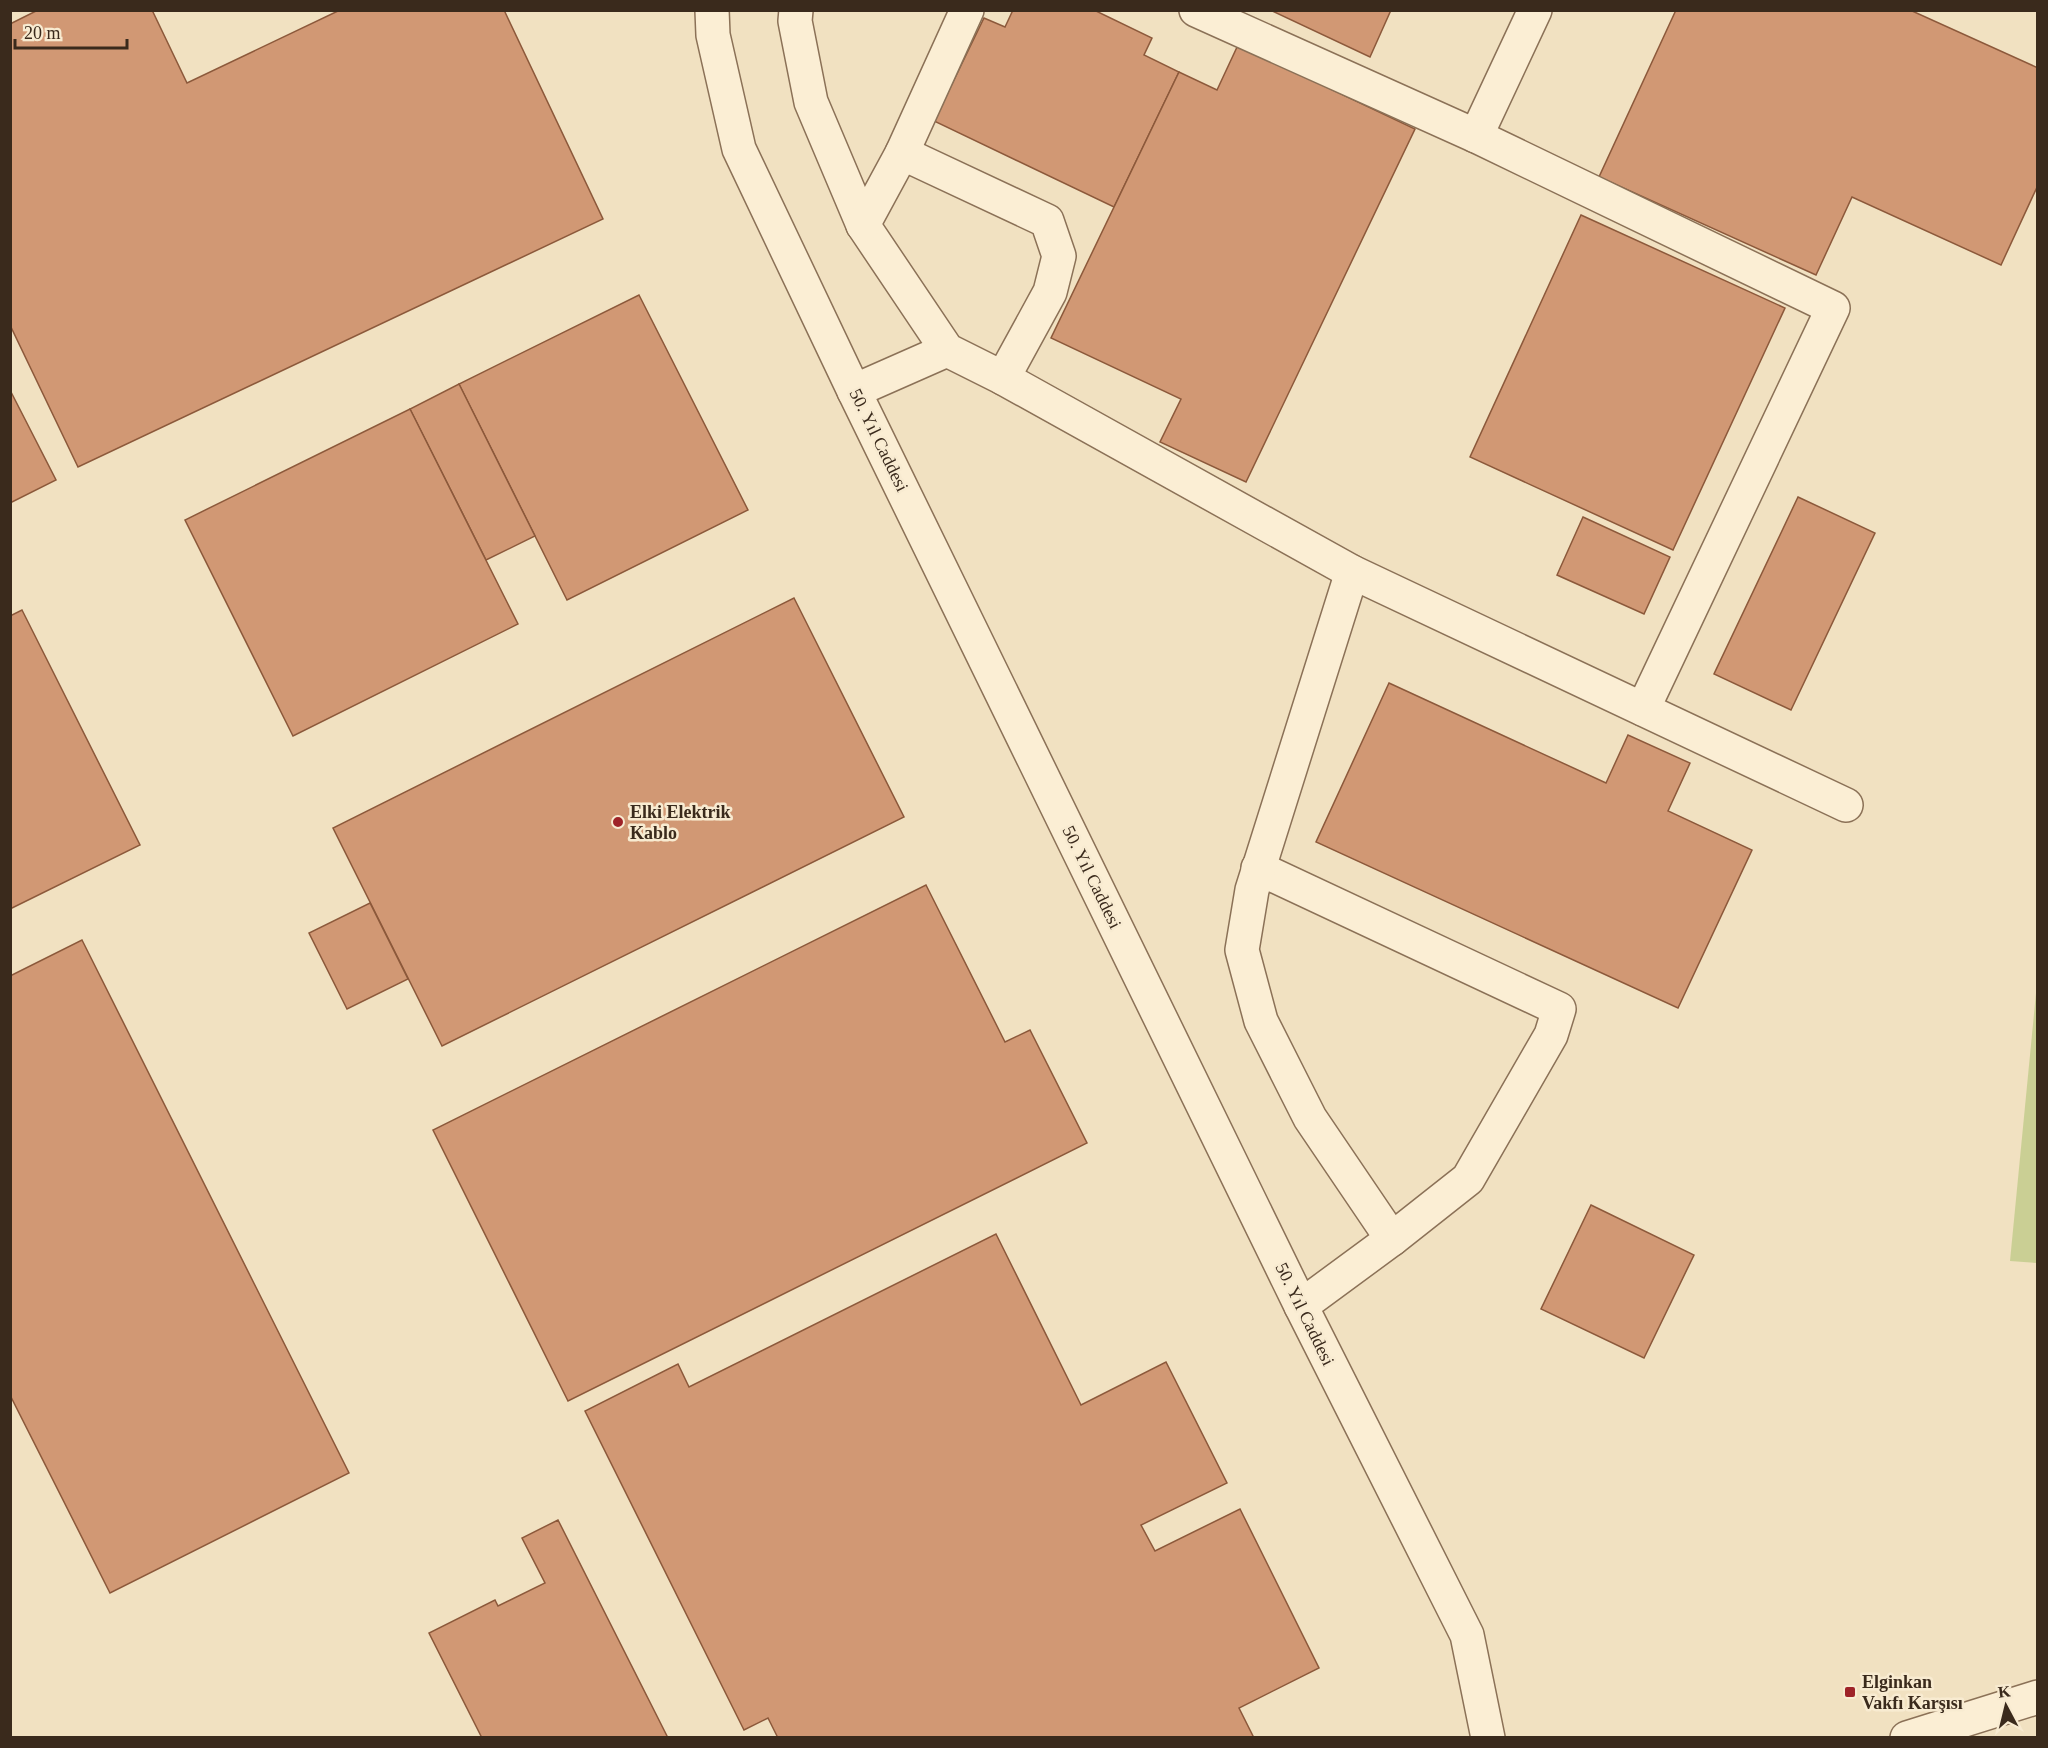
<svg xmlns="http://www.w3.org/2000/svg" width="2048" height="1748" viewBox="0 0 2048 1748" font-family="Georgia,serif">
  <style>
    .green { fill: #cacf94 }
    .building { fill: #d19874; stroke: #8c593b; stroke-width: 1.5 }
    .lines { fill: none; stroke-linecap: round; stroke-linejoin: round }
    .minor-casing { stroke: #8b7157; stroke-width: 36 }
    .minor { stroke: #fbeed4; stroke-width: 33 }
    .poi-dot { fill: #9e2328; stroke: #f8ebd1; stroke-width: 2 }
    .labels { text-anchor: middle; stroke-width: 5; stroke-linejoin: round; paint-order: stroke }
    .street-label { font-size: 18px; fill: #3a2a1c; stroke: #f8ebd1 }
    .poi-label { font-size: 18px; font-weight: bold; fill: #3a2a1c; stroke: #f8ebd1; text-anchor: start }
  </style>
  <rect width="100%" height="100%" fill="#f1e1c1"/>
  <path class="green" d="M2037,983L2038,1263H2037L2010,1261Z"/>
  <g class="building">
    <path d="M38,10H152L187,83L340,10H504L603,219L78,467L10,325V24Z"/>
    <path d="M1013,10H1094L1152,38L1144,55L1179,72L1114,207L934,121L984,18L1005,27Z"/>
    <path d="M1270,10H1391L1370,57Z"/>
    <path d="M1676,10H1910L2038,68V185L2001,265L1852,197L1816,275L1599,177Z"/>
    <path d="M1238,45L1415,129L1246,482L1160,442L1181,399L1051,338L1179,72L1217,90Z"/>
    <path d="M1581,215L1785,308L1673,550L1470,457Z"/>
    <path d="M639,295L748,510L567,600L459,384Z"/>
    <path d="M459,384L535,536L486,560L410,409Z"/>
    <path d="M10,390L56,480L10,503Z"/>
    <path d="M410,409L518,624L293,736L185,520Z"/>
    <path d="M1798,497L1875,533L1791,710L1714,674Z"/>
    <path d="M1583,517L1670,557L1644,614L1557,575Z"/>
    <path d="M794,598L904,817L442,1046L333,828Z"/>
    <path d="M22,610L140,845L10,909V616Z"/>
    <path d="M1389,683L1606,783L1628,735L1690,763L1668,811L1752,850L1678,1008L1316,842Z"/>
    <path d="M926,885L1005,1042L1030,1030L1087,1143L568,1401L433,1130Z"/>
    <path d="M370,903L408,979L347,1009L309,933Z"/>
    <path d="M82,940L349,1473L110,1593L10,1395V976Z"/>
    <path d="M1591,1205L1694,1255L1644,1358L1541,1309Z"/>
    <path d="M996,1234L1081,1405L1166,1362L1227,1483L1141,1525L1155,1551L1240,1509L1319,1668L1239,1708L1254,1738H778L768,1718L744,1730L585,1411L678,1364L689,1387Z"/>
    <path d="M558,1520L668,1738H482L429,1633L495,1600L498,1606L545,1583L522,1538Z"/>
  </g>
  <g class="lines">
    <defs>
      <g id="minor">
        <path d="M712,10L713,35L739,149L854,391L1301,1306L1467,1635L1488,1738"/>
        <path d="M796,10L795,21L811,102L863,225L947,350L1003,378L1352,572L1846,805"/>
        <path d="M1196,10L1476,136L1833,308L1643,709"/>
        <path d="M1476,136L1535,10"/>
        <path d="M902,153L967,10"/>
        <path d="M863,225L902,153L1047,221L1059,256L1050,292L1003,378"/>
        <path d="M854,391L947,350"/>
        <path d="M1258,868L1559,1009L1551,1035L1468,1179L1392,1239"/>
        <path d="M1301,1306L1392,1239L1310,1118L1261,1021L1242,950L1252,890L1352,572"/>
        <path d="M1907,1738L2038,1697"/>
      </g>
    </defs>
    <use href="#minor" class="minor-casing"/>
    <use href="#minor" class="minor"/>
  </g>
  <g class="poi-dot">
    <circle cx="618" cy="822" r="6"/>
    <rect x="1844" y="1686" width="12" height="12" rx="3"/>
  </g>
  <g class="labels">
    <g class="street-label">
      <text transform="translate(879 440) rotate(64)" y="6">50. Yıl Caddesi</text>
      <text transform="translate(1092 877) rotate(64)" y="6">50. Yıl Caddesi</text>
      <text transform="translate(1305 1314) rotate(64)" y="6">50. Yıl Caddesi</text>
    </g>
    <g class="poi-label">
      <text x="630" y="818">Elki Elektrik<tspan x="630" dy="21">Kablo</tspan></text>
      <text x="1862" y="1688">Elginkan<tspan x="1862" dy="21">Vakfı Karşısı</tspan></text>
    </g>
  </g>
  <rect width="2048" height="1748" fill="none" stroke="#3a2a1c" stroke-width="24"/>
  <g transform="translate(2006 1706) rotate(353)" stroke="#f8ebd1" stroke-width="4.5" paint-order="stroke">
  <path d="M0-4.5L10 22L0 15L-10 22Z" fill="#3a2a1c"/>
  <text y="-9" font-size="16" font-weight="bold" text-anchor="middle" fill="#3a2a1c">K</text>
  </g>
  <path d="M15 39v9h112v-9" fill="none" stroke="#3a2a1c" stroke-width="3"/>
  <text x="24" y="39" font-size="18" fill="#3a2a1c" stroke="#f8ebd1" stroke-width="4.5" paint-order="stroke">20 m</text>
</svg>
